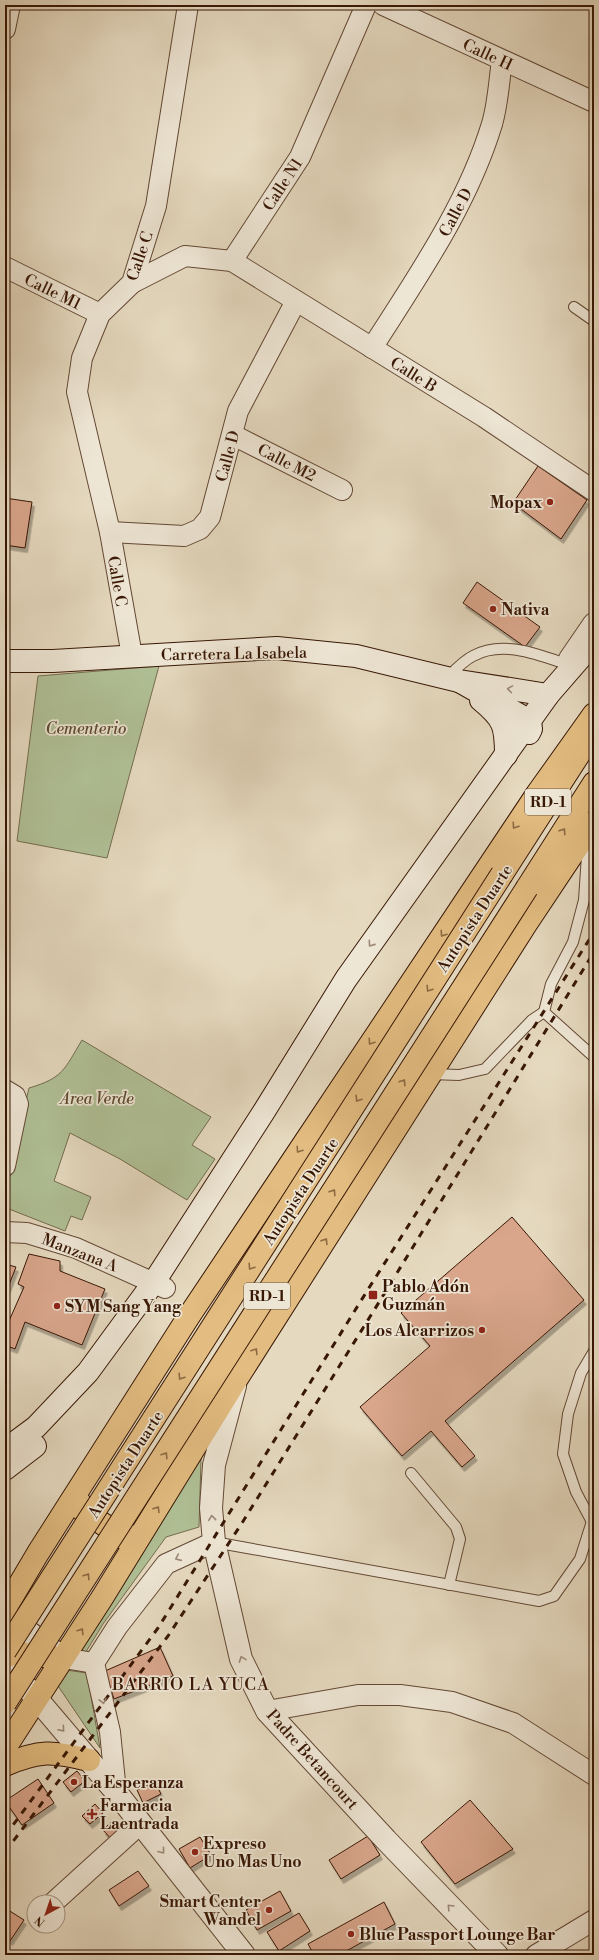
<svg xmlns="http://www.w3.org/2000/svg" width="599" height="1960" viewBox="0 0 599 1960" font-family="'Libre Bodoni',serif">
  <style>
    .green { fill: #b0c096; stroke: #746c4e }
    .building { fill: #d9a68c; stroke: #381705; filter: url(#shadow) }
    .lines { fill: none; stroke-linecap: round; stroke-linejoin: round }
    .service-casing { stroke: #634834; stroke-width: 12 }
    .minor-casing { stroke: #634834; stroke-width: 22 }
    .tertiary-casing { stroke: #634834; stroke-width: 24 }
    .secondary-casing { stroke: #381705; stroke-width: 24 }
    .primary-casing { stroke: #381705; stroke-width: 24 }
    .motorway-casing { stroke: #381705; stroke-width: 24 }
    .service { stroke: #eee6d5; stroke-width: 10 }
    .minor { stroke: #eee6d5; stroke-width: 20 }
    .tertiary { stroke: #eee6d5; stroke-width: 22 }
    .secondary { stroke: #eee6d5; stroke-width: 22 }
    .primary { stroke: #e2bc80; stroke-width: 22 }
    .motorway { stroke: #e2bc80; stroke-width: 22 }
    .rail { stroke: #381705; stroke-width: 3; stroke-dasharray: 7 7; stroke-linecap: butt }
    .motorway-bridge-casing { stroke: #381705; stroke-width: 24; stroke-linecap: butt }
    .motorway-bridge { stroke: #e2bc80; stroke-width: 22 }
    .oneway { stroke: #9c8977 }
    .oneway2 { stroke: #8d6a42 }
    .poi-dot { fill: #8f2418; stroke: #eee6d5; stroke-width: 1.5 }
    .labels { text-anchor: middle; stroke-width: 3.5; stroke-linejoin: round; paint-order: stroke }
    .shield { fill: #eee6d5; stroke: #6f5543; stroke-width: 1 }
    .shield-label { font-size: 15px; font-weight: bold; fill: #381705 }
    .street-label { font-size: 16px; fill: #381705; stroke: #eee6d5 }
    .poi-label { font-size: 16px; font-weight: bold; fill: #381705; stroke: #eee6d5; text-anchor: start }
    .park-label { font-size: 16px; font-style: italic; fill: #5c4a30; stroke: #eee6d5 }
    .neighbourhood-label { font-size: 17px; letter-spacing: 1px; fill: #381705; stroke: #eee6d5 }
  </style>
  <defs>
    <filter id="shadow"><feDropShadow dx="2.5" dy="4.5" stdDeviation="0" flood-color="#0004"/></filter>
  </defs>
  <rect width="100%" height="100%" fill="#e5d9bf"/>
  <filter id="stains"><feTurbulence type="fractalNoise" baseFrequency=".005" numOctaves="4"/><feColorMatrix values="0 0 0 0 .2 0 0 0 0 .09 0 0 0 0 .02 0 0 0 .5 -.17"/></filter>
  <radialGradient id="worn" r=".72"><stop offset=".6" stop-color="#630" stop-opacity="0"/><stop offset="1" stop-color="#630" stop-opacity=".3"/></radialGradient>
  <g class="green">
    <path d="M159,666L107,858L17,841L38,676Z"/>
    <path d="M82,1040L211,1117L192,1145L215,1159L187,1200L120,1159L70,1133L54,1181L91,1197L82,1220L71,1216L65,1231L9,1209L6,1197L7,1181L29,1088C63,1078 64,1070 82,1040Z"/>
    <path d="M201,1459L199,1527L166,1537L103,1624L84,1655L73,1654Z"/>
    <path d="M66,1670L87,1673L100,1748L56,1683Z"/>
  </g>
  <g class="building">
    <path d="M538,466L587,500L561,539L513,503Z"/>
    <path d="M5,498L32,502L25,548L5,545Z"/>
    <path d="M477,582L540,627L525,647L463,603Z"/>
    <path d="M512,1217L584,1300L445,1421L475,1456L462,1467L431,1431L402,1456L360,1407L430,1346L401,1313Z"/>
    <path d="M29,1254L60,1261V1271L105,1289L82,1345L25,1322L15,1349L5,1345V1330L24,1287L18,1284Z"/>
    <path d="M5,1264L16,1267L5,1295Z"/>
    <path d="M160,1647L173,1676L114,1699L105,1671Z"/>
    <path d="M77,1771L85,1781L71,1792L63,1782Z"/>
    <path d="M38,1779L54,1803L22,1825L5,1801Z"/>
    <path d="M155,1782L161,1794L143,1803L137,1790Z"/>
    <path d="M470,1800L513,1849L455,1884L421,1842Z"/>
    <path d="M95,1804L103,1813L90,1824L82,1816Z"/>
    <path d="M112,1821L123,1832L113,1841L103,1830Z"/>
    <path d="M368,1836L380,1855L341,1879L329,1860Z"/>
    <path d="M200,1837L211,1855L190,1868L179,1849Z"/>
    <path d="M138,1871L149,1886L119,1906L109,1890Z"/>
    <path d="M280,1891L291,1911L257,1930L246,1910Z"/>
    <path d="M384,1902L395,1924L339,1955H314L308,1944Z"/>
    <path d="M5,1908L24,1920L10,1941L5,1937Z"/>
    <path d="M299,1913L310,1931L279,1951L267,1932Z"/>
  </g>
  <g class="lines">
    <defs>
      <g id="service">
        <path d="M574,307L594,321"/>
        <path d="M447,678C455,670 463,661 473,656C502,640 537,654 566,664"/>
        <path d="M544,1012L551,984L573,942L584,900L588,840"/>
        <path d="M431,1074L459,1075L485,1069L532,1020L544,1012L594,1057"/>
        <path d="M411,1473L456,1527L460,1539L449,1585"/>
        <path d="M592,1522L576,1492L563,1454L568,1414L581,1373L594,1351"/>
        <path d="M214,1542L539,1601L554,1596L580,1559L594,1515"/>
      </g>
      <g id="minor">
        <path d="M383,5L594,102"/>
        <path d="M5,29L10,5"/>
        <path d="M232,261L484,417L594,491"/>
        <path d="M5,267L100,314"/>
        <path d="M132,283L185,256L232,261L300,157L366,5"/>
        <path d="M372,348C417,277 467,206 492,124C498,104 499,81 502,61"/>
        <path d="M233,435L342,490"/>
        <path d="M110,532L184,536L200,529L210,517L238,411L296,301"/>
        <path d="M132,656L110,532L77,392L82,358L100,314L132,283L156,206L188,5"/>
        <path d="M5,1090L15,1096L18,1104L5,1166"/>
        <path d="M5,1232L27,1233L76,1248L165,1288"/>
        <path d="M63,1658L94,1663"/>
        <path d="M267,1711L358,1695H400L452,1702L513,1723L594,1775"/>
        <path d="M116,1792L110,1732L94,1663L117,1627L166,1564L214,1542"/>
        <path d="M54,1902L141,1823"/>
        <path d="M536,1955L594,1920"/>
      </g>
      <g id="tertiary">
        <path d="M570,659L594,624"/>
        <path d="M235,1386L214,1465L211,1508L214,1542L241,1659L267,1711L386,1840L497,1955"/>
        <path d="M37,1699L116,1792L244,1955"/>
      </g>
      <g id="secondary">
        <path d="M5,661H53L277,648L356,656L459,681L548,695"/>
        <path d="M459,681L530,721L531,729L529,733"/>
        <path d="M481,700C504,719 506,726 506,755"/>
        <path d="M5,1450L36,1427L88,1372L154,1282L263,1113L346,979L548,695L594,642"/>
        <path d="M5,1469L35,1446"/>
        <path d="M5,1614L59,1655"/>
        <path d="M5,1663L37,1699"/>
      </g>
      <g id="primary">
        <path d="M80,1503L81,1509L125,1539L130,1536"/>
        <path d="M5,1609L38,1553L189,1316L537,794L594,714"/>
        <path d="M5,1657L15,1653L52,1657"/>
        <path d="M5,1748L102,1598L238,1377L526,924L594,822"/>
        <path d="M5,1765C39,1750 53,1751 89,1760"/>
      </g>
      <g id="motorway">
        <path d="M502,874L594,731"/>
        <path d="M527,888L594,783"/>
      </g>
    </defs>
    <use href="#service" class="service-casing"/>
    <use href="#minor" class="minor-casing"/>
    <use href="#tertiary" class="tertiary-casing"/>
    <use href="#secondary" class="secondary-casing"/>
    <use href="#primary" class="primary-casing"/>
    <use href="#motorway" class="motorway-casing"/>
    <use href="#service" class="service"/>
    <use href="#minor" class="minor"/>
    <use href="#tertiary" class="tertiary"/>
    <use href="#secondary" class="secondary"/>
    <use href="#primary" class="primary"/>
    <use href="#motorway" class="motorway"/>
    <g class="rail">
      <path d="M5,1836L158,1628L367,1291L594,932"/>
      <path d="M5,1852L168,1636L242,1523L381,1299L594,952"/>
    </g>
    <defs>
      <g id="motorway-bridge">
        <path d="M5,1651L502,874"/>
        <path d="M5,1703L527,888"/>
      </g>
    </defs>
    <use href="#motorway-bridge" class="motorway-bridge-casing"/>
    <use href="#motorway-bridge" class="motorway-bridge"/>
  </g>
  <defs><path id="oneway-chevron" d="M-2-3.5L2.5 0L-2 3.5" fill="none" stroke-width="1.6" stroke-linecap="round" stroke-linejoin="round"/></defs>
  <g class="oneway">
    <use href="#oneway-chevron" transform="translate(510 689) rotate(-171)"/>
    <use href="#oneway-chevron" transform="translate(371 944) rotate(125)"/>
    <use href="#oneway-chevron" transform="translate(212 1518) rotate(-96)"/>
    <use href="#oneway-chevron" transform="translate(178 1558) rotate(156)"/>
    <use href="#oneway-chevron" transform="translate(242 1659) rotate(-110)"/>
    <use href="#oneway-chevron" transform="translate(103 1701) rotate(77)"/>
    <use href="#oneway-chevron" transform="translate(62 1729) rotate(49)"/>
    <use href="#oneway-chevron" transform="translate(162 1851) rotate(52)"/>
    <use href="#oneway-chevron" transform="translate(450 1907) rotate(-134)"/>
  </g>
  <g class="oneway2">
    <use href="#oneway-chevron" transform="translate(515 826) rotate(124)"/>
    <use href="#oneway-chevron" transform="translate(563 831) rotate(-57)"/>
    <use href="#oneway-chevron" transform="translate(443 934) rotate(124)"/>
    <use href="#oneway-chevron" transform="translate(429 989) rotate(123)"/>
    <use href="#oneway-chevron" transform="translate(371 1042) rotate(124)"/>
    <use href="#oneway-chevron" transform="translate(403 1082) rotate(-57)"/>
    <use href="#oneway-chevron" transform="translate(358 1099) rotate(123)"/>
    <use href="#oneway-chevron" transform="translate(299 1150) rotate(124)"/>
    <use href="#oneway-chevron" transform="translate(333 1192) rotate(-57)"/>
    <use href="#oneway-chevron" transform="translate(325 1241) rotate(-58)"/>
    <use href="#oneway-chevron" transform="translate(251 1267) rotate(123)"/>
    <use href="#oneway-chevron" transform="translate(255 1351) rotate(-58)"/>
    <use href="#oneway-chevron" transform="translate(181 1377) rotate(123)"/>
    <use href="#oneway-chevron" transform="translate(165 1455) rotate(-57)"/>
    <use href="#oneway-chevron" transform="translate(157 1509) rotate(-58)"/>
    <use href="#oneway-chevron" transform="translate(87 1576) rotate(-57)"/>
    <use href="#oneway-chevron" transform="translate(81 1631) rotate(-57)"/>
  </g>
  <g class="poi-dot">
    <circle cx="550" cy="502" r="4"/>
    <circle cx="493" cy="609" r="4"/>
    <rect x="368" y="1290" width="10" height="10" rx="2"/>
    <circle cx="57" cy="1306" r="4"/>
    <circle cx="482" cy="1330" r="4"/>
    <circle cx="74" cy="1782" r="4"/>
    <path d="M90 1808h4v4h4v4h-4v4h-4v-4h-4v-4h4z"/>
    <circle cx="195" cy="1852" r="4"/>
    <circle cx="269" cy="1910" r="4"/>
    <circle cx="351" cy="1934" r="4"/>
  </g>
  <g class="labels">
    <g class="shield">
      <rect x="525" y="789" width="46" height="26" rx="3"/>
      <rect x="244" y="1283" width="46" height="26" rx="3"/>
    </g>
    <g class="shield-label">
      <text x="548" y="807">RD-1</text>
      <text x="267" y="1301">RD-1</text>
    </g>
    <g class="street-label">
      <text transform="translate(488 54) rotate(25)" y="6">Calle H</text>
      <text transform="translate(282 184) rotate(-57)" y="6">Calle N1</text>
      <text transform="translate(455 212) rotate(-62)" y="6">Calle D</text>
      <text transform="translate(139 256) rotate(-71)" y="6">Calle C</text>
      <text transform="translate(53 291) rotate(26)" y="6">Calle M1</text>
      <text transform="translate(414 374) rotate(32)" y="6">Calle B</text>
      <text transform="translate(227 456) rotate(-75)" y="6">Calle D</text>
      <text transform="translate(287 462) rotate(27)" y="6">Calle M2</text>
      <text transform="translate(118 581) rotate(80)" y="6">Calle C</text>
      <text transform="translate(234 653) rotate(-1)" y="6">Carretera La Isabela</text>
      <text transform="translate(474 918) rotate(-57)" y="6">Autopista Duarte</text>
      <text transform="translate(300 1191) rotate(-57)" y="6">Autopista Duarte</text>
      <text transform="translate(80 1252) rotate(21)" y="6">Manzana A</text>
      <text transform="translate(125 1464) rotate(-57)" y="6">Autopista Duarte</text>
      <text transform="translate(313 1759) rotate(48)" y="6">Padre Betancourt</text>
    </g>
    <g class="poi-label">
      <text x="542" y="508" text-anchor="end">Mopax</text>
      <text x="501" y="615">Nativa</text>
      <text x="382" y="1292">Pablo Adón<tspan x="382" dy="18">Guzmán</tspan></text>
      <text x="65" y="1312">SYM Sang Yang</text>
      <text x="474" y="1336" text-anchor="end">Los Alcarrizos</text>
      <text x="82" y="1788">La Esperanza</text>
      <text x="100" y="1811">Farmacia<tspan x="100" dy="18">Laentrada</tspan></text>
      <text x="203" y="1849">Expreso<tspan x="203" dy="18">Uno Mas Uno</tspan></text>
      <text x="261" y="1907" text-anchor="end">Smart Center<tspan x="261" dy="18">Wandel</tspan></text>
      <text x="359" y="1940">Blue Passport Lounge Bar</text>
    </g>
    <g class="park-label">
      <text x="86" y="734">Cementerio</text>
      <text x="97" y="1104">Area Verde</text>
    </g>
    <g class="neighbourhood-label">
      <text x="191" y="1690">BARRIO LA YUCA</text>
    </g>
  </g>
  <rect width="599" height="1960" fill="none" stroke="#e5d9bf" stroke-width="20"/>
  <rect x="6" y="6" width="587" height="1948" fill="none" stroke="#381705" stroke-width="2"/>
  <rect x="10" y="10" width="579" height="1940" fill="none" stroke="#381705"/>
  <g transform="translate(46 1914) rotate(220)"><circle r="19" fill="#eee6d5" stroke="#a59382"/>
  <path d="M0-3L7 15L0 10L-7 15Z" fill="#8f2418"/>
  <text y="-6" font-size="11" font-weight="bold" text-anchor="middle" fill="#381705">N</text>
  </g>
  <rect width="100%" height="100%" filter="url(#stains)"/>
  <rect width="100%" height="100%" fill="url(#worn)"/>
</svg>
